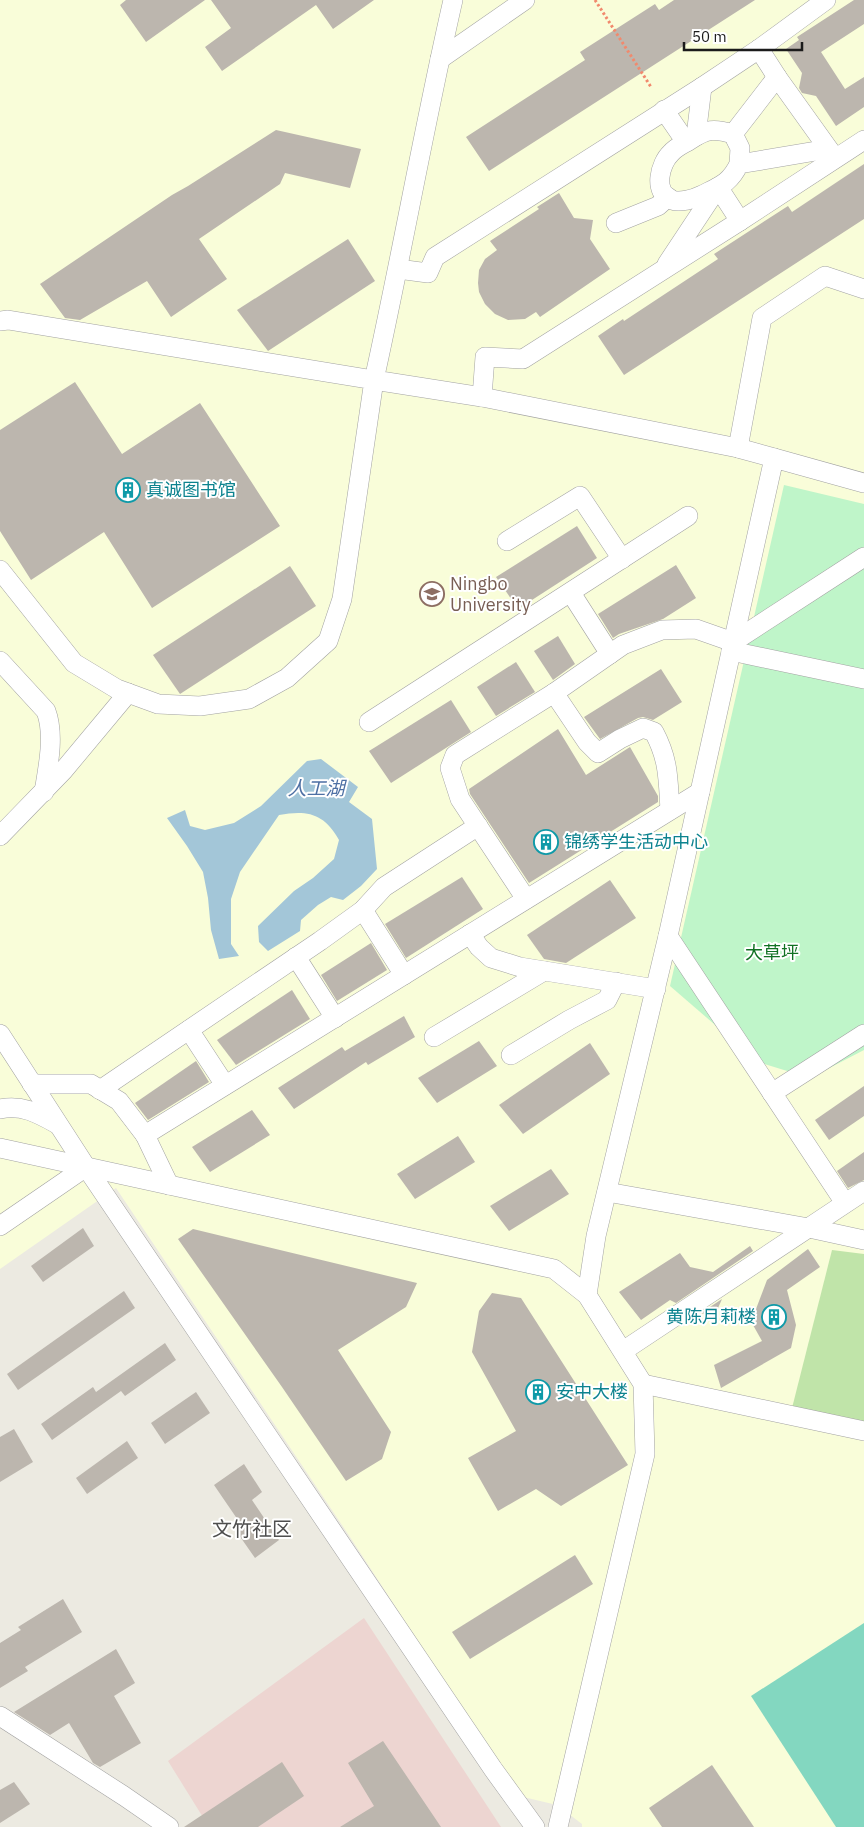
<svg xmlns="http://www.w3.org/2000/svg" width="864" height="1827" viewBox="0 0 864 1827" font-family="'IBM Plex Sans','Noto Sans SC',sans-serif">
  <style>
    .commercial { fill: #edd5d1 }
    .education { fill: #f9fdd9 }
    .grass { fill: #c0e4a9 }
    .park { fill: #bff5c9 }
    .pitch { fill: #83d7c0 }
    .water { fill: #a3c6d8 }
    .building { fill: #bcb6ae }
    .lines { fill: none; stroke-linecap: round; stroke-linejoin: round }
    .minor-casing { stroke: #a2a2a2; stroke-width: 20 }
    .path { stroke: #f1896d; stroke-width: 3; stroke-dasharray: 2.5 2.5; stroke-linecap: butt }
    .minor { stroke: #fff; stroke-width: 19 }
    .labels { text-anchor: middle; stroke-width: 4; stroke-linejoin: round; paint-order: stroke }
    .culture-label { font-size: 18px; fill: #0d838f; stroke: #fff; text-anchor: start }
    .education-label { font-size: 18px; fill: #785e54; stroke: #fff; text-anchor: start }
    .park-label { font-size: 18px; fill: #117123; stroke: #fff }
    .water-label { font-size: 19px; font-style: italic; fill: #4e70a4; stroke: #fff }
    .quarter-label { font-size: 20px; fill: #4e4e4e; stroke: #fff }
  </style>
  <rect width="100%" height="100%" fill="#eceae1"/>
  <path class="commercial" d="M364,1618L501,1827H209L168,1761Z"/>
  <path class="education" d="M0,0H864V1827H582V1824L557,1805L519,1796L348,1534L116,1188L0,1269Z"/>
  <path class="grass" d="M832,1250L864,1254V1425L791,1412Z"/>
  <path class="park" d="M784,485L864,504V1050L810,1078L758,1062L670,986Z"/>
  <path class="pitch" d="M864,1623V1827H836L751,1696Z"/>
  <path class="water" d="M321,759L358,787L349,802L372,819L377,869L361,886L343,900L331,897L318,905L301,920L300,931L268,951L259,942L258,926L294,891L313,878L334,859L339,840C324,813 307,810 279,815L240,872L231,899V944L239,956L219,959L211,930L208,898L203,872L187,846L167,818L185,810L190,826L205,830L234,823L261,806L307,761Z"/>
  <g class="building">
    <path d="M126,0H205L146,42L120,5Z"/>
    <path d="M211,0H374L333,29L316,5L222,71L205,47L231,28Z"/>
    <path d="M674,0H755L489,171L466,137L585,60L580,52L655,4L659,10Z"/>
    <path d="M854,0H864V24L821,52L845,89L864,77V107L836,126L816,96L802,93L799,88L802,73L786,49L799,40L797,37Z"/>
    <path d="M276,130L361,149L350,188L285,173L280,184L199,239L227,279L171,317L147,281L80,320L65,318L40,284L172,195L188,186Z"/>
    <path d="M864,164V219L624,375L598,336L623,319L624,321L718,259L714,254L788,206L792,212Z"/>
    <path d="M559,193L574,218L593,220L590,239L610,269L540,317L536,312L525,319L508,320L495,314L485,304L479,292L478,283L479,270L485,259L497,250L490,241L539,209L537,207Z"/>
    <path d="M348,239L375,281L268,351L237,310Z"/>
    <path d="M75,382L122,454L200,403L280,526L152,608L104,532L31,580L0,531V430Z"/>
    <path d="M577,526L597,558L518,609L496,577Z"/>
    <path d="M676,565L696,598L663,619L619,634L613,638L598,614Z"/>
    <path d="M290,566L316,606L180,694L153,655Z"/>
    <path d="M558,636L575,664L553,680L534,651Z"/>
    <path d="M516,662L535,692L496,716L477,687Z"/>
    <path d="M661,669L682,702L653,720L643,717L638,718L600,739L584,717Z"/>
    <path d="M451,700L471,732L391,783L369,751Z"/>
    <path d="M558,729L586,775L630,747L658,796V802L529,883L470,794L469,789Z"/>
    <path d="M462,877L483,909L406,958L385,924Z"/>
    <path d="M610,880L636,918L566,963L544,959L527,935Z"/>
    <path d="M371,943L387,970L337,1001L321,975Z"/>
    <path d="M292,990L310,1019L236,1065L217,1040Z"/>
    <path d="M404,1016L415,1037L368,1065L366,1062L294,1109L278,1088L342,1047L345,1051Z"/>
    <path d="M479,1041L497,1066L437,1103L418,1078Z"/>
    <path d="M590,1043L610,1074L523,1134L499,1105Z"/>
    <path d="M196,1061L209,1082L148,1120L135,1103Z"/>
    <path d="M864,1086V1116L829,1140L815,1120Z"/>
    <path d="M252,1110L270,1135L210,1172L192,1147Z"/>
    <path d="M458,1136L475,1162L415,1199L397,1174Z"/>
    <path d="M864,1152V1180L848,1188L837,1171Z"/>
    <path d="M551,1169L569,1194L509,1231L490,1206Z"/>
    <path d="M83,1228L94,1246L43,1282L31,1266Z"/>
    <path d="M193,1229L417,1283L406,1307L338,1350L391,1432L382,1459L346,1481L282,1387L178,1239Z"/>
    <path d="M750,1246L753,1251L676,1303L670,1300L641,1320L619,1292L680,1253L690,1267L713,1272Z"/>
    <path d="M808,1249L820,1267L787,1290L796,1325L791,1348L721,1388L714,1365L762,1341L753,1325L756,1309L767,1280Z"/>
    <path d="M124,1291L135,1308L18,1390L7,1374Z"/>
    <path d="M492,1293L521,1298L628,1465L561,1506L536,1489L498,1511L468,1458L516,1431L472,1352L479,1311Z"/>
    <path d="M722,1299L714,1317L701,1313Z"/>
    <path d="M165,1343L176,1360L125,1396L121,1391L52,1440L41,1424L93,1387L96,1392Z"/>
    <path d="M196,1392L210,1413L165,1444L151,1423Z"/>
    <path d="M14,1429L33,1462L0,1482V1437Z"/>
    <path d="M127,1441L138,1458L87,1494L76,1478Z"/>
    <path d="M244,1464L262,1492L252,1500L279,1540L255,1558L234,1528L240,1523L214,1485Z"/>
    <path d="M575,1555L593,1584L470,1659L452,1632Z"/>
    <path d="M63,1599L82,1632L25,1667L28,1671L0,1688V1643L21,1630L18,1627Z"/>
    <path d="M116,1649L135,1683L114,1696L141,1743L100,1767L93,1763L69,1723L50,1735L14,1712Z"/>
    <path d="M383,1741L441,1827H340L374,1806L348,1763Z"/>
    <path d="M282,1762L304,1796L258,1827H184Z"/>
    <path d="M712,1765L754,1827H662L649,1808Z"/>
    <path d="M14,1782L30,1804L0,1823V1790Z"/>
  </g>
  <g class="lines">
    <defs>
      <g id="minor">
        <path d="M453,0C424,126 402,254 374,380L482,397L738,448L774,458"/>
        <path d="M759,49L777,77"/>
        <path d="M440,59L525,0"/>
        <path d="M664,110L686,142"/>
        <path d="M733,134L777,77L835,158"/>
        <path d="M696,136L702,87"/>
        <path d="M739,164L740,148L733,134C714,128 707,129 690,140C684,144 676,147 671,153C660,163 652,193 672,200C680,203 694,199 702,195C720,186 730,183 739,164L828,149"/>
        <path d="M616,223L658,206L668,197"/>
        <path d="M667,264L718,187L740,221"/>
        <path d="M398,269L428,273L435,257L702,87L759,49L826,0"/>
        <path d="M0,321L8,320L374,380L342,599L328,641L287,678L249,699L200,706L158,704L117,689L74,663L0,570"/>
        <path d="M482,397L485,357L523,359L740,221L864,140"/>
        <path d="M738,448L762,318L825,276L864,289"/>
        <path d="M507,541L580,496L622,559"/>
        <path d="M571,593L610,654"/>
        <path d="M731,651L864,679"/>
        <path d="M0,661L46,711C55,735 48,767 44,792"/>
        <path d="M554,693L587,742L598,753L620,739L643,728L654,732C669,760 668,779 670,810"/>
        <path d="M369,722L688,516"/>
        <path d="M0,836L63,771L128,693"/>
        <path d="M526,899L460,799L450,768L455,755L554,693L623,645L662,630L696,629L733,642L864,557"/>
        <path d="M363,910L404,975"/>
        <path d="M470,934L479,947L491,958L520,967L656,989"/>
        <path d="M668,936L845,1203"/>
        <path d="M296,957L335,1018"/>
        <path d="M189,1030L225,1085"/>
        <path d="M0,1034L86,1167"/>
        <path d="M434,1037L544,971"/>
        <path d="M511,1055L569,1020L607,1000L616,982"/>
        <path d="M32,1084H91L119,1101L145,1135L169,1185"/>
        <path d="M100,1090L320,941L363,910L384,887L478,826"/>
        <path d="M772,1093L864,1034"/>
        <path d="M0,1109C22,1104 39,1114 57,1124"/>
        <path d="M145,1135L700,792"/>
        <path d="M0,1148L554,1269L587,1295"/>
        <path d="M607,1192L809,1228L864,1240"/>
        <path d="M0,1226L86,1167L493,1769L535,1827"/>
        <path d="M623,1351L864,1191"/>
        <path d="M643,1384L864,1431"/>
        <path d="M0,1716L124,1796L169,1827"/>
        <path d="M558,1827L645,1454L643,1384L587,1295L596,1236L668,936L774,458L864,483"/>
      </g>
    </defs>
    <use href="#minor" class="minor-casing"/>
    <path class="path" d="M595,0L651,87"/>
    <use href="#minor" class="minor"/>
  </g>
  <defs>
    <symbol id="building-ring" viewBox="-11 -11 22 22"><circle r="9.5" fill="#fff" stroke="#0f9aa8" stroke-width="1.5"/><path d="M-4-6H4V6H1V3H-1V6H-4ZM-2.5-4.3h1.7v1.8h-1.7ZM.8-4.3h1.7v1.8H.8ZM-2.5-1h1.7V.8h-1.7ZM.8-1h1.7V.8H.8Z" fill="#0f9aa8"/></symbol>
    <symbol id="university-ring" viewBox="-11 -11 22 22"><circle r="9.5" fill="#fff" stroke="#8d6e63" stroke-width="1.5"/><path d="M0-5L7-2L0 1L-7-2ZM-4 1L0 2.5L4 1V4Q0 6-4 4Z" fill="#8d6e63"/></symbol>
  </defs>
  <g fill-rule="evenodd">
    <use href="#building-ring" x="114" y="476" width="28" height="28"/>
    <use href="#university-ring" x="418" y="580" width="28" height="28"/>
    <use href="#building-ring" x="532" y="828" width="28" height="28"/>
    <use href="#building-ring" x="760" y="1303" width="28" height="28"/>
    <use href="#building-ring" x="524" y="1378" width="28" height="28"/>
  </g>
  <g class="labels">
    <g class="culture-label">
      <text x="146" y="496">真诚图书馆</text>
      <text x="564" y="848">锦绣学生活动中心</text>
      <text x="756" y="1323" text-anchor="end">黄陈月莉楼</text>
      <text x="556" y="1398">安中大楼</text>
    </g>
    <g class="education-label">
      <text x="450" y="590">Ningbo<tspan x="450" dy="21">University</tspan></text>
    </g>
    <g class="park-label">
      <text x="772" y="959">大草坪</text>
    </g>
    <g class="water-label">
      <text x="316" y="795">人工湖</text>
    </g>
    <g class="quarter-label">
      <text x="252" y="1536">文竹社区</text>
    </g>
  </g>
  <path d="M684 42v8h118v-8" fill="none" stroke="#1b1b1b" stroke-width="2.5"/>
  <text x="692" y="42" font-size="15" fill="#1b1b1b" stroke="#ffffff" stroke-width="4" paint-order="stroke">50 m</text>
</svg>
